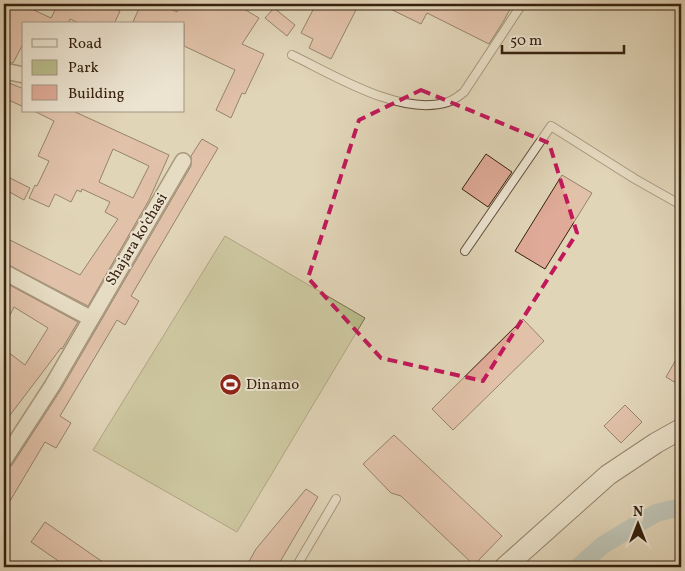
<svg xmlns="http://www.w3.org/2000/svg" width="685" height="571" viewBox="0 0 685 571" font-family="Vollkorn,serif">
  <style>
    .green { fill: #b8bc8b; stroke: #776e4c }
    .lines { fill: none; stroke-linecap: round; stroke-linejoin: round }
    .canal { stroke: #9ab6ba; stroke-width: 18 }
    .building { fill: #dfaa97; stroke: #36210e; fill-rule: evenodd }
    .lane-casing { stroke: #614e38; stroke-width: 10 }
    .street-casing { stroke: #614e38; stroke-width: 18 }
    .secondary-casing { stroke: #36210e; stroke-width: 22 }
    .lane { stroke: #ece4d1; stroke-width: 8 }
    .street { stroke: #ece4d1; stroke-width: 15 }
    .secondary { stroke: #ece4d1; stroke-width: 20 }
    .marked { fill: none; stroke: #c2185b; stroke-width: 4; stroke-dasharray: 10 6; stroke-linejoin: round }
    .labels { text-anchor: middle; stroke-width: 4; stroke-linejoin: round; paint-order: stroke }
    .street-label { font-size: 15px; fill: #36210e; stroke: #ece4d1 }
    .poi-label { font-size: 15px; fill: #36210e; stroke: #ece4d1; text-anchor: start }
  </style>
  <rect width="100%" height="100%" fill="#e1d5b8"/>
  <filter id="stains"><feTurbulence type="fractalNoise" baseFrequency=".004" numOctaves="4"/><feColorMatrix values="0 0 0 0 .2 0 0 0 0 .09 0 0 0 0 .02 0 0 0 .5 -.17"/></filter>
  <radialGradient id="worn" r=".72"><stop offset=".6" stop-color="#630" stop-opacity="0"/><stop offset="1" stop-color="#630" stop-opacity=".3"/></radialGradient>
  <path class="green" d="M225,236L365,318L237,532L93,450Z"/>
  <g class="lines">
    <path class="canal" d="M578,567L603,545L656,513L681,507"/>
  </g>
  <g class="building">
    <path d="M4,4H21L51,18L58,4H104L120,11L114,24H81L70,19L68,24H24V42L13,63L4,62V34L9,22L4,19Z"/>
    <path d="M141,4H160L177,12L181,4H236L259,18L242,44L264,54L245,94L242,93L231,118L216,110L235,70L184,46V24H132Z"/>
    <path d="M316,4H359L331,59L309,48L313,39L301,33Z"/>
    <path d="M380,4H513L503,22L489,44L427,13L421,24Z"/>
    <path d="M274,8L295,25L287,36L265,18Z"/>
    <path d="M4,81L24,89V107L4,98Z"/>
    <path d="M34,111H73L169,155L149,200L88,306L4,263V237L80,275L118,219L105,212L110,202L82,189L81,192L77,190L71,202L55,194L49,207L29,198L35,185L37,186L49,161L38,156L54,121ZM113,149L149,166L133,198L99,182Z"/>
    <path d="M202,139L218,148L131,296L139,301L125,325L117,320L60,416L71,423L56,448L45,442L4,511V473L6,469L12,465L60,391L191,166V156Z"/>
    <path d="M486,154L512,172L488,207L462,189Z"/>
    <path d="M4,175L30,188L24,200L4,189Z"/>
    <path d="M562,175L592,193L545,269L515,251Z"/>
    <path d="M4,282L78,322L62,349L61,348L4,423V349L25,365L48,328L14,307L4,327Z"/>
    <path d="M523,319L544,341L453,430L432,409Z"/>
    <path d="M681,351V386L666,377Z"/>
    <path d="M625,405L642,422L621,443L604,426Z"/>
    <path d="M394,435L502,536L474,565L401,496L391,493L363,464Z"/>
    <path d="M306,489L318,497L277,567H246L256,549Z"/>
    <path d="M45,522L110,567H67L31,542Z"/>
  </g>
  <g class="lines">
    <defs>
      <g id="lane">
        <path d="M292,55C334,75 400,117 448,102C454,100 459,96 464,92L522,4"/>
        <path d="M465,251L551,126L635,179L681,205"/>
        <path d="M296,567L336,499"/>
      </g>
      <g id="street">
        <path d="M4,71L24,75"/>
        <path d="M4,272L90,318"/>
        <path d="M4,460L52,386L183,161"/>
      </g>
      <path id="secondary" d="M505,567L608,475L656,443L681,429"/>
    </defs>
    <use href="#lane" class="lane-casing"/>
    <use href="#street" class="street-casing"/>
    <use href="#secondary" class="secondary-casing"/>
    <use href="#lane" class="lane"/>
    <use href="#street" class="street"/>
    <use href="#secondary" class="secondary"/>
  </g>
  <path d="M0 0H685V571H0ZM421,90L549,143L577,233L483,381L381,358L308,278L359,120Z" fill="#e1d5b8" fill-opacity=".55" fill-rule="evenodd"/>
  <path class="marked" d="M421,90L549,143L577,233L483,381L381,358L308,278L359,120Z"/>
  <defs>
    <symbol id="stadium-disc" viewBox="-11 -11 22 22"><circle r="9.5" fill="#8f2418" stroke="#ece4d1"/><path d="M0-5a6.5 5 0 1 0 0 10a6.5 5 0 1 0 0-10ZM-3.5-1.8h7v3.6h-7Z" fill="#fff"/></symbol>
  </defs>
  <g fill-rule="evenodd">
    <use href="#stadium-disc" x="218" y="372" width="25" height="25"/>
  </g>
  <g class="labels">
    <g class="street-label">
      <text transform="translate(136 239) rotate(-59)" y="5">Shajara koʻchasi</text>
    </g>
    <g class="poi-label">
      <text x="246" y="389">Dinamo</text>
    </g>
  </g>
  <rect width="685" height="571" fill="none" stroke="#e1d5b8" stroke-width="20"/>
  <rect x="5" y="5" width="675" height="561" fill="none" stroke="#36210e" stroke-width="2.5"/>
  <rect x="10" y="10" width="665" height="551" fill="none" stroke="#36210e"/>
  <rect x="22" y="22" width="162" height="90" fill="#ece4d1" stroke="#a39683"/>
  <rect x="32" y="39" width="25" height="8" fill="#ece4d1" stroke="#a39683"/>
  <text x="68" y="48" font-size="15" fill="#36210e">Road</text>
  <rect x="32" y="60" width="25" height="15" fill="#b8bc8b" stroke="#a39683"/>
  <text x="68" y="72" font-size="15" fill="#36210e">Park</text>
  <rect x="32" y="85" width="25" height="15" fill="#dfaa97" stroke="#a39683"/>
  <text x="68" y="98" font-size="15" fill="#36210e">Building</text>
  <g transform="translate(638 524)" stroke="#ece4d1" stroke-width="4" paint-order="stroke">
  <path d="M0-4L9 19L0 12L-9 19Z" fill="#36210e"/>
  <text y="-8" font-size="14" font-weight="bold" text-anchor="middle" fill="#36210e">N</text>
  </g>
  <path d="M502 45v8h122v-8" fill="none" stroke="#36210e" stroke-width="2.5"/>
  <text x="510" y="45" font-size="15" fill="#36210e" stroke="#ece4d1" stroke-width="4" paint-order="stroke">50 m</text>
  <rect width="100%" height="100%" filter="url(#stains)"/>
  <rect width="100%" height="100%" fill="url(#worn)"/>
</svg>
